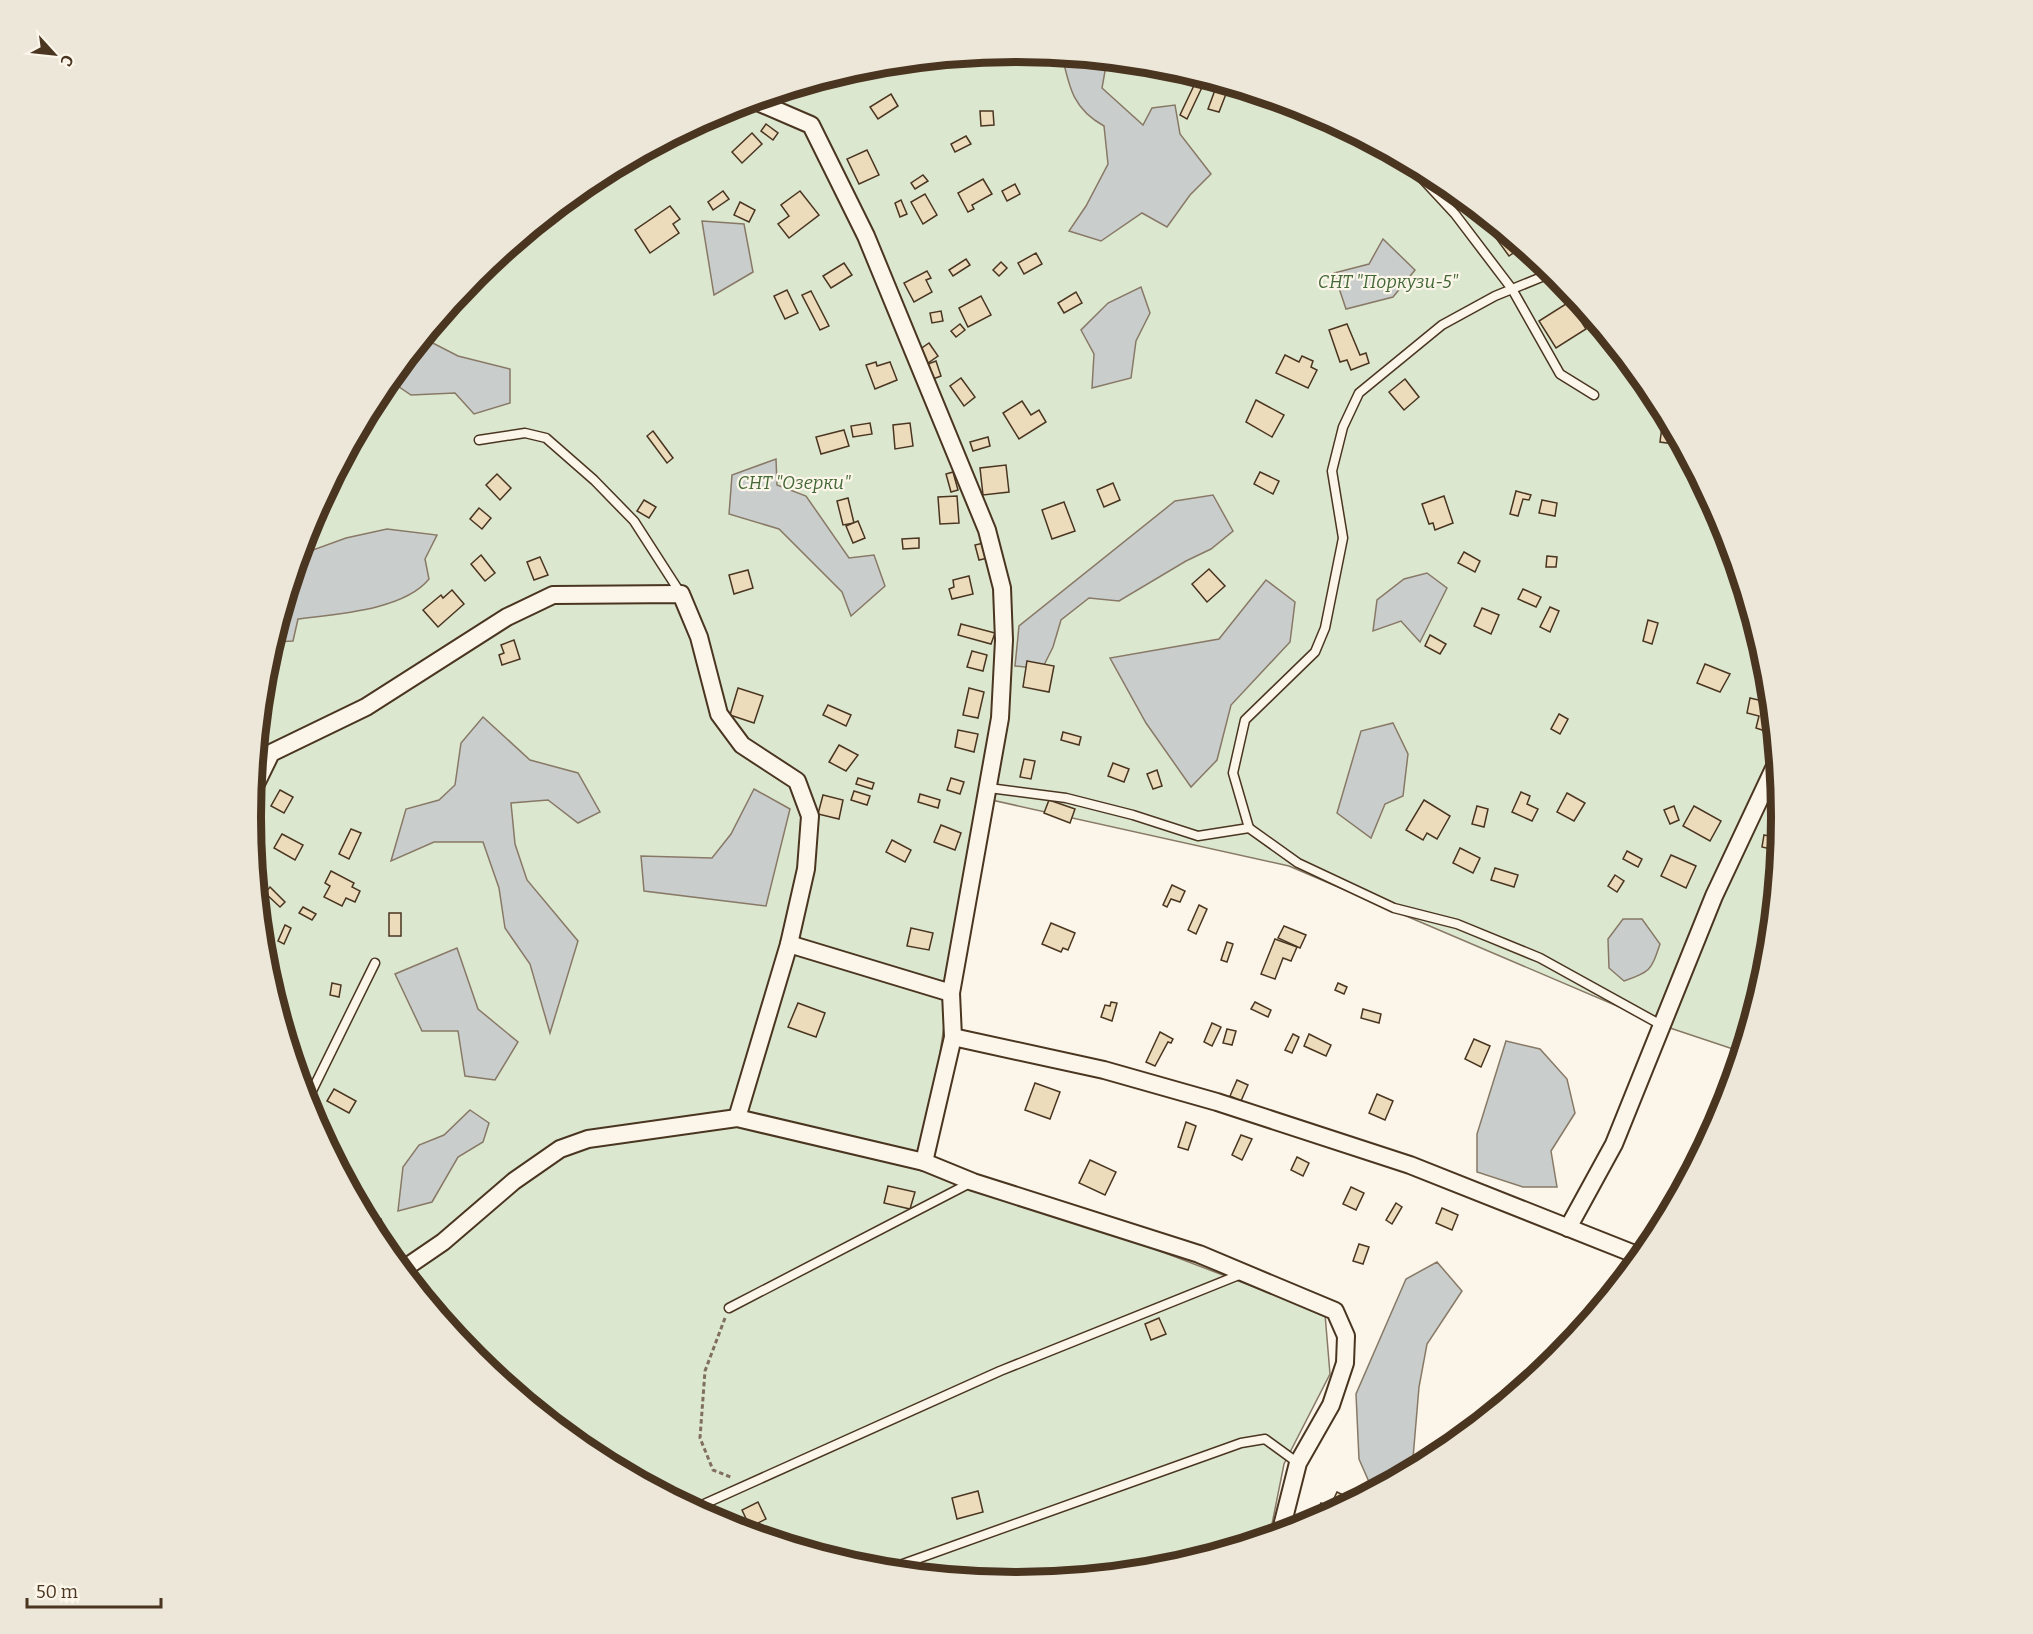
<svg xmlns="http://www.w3.org/2000/svg" width="2033" height="1634" viewBox="0 0 2033 1634" font-family="Bitter,serif">
  <style>
    .green { fill: #dce7d0; stroke: #887966; stroke-width: 1.5 }
    .water { fill: #c9cecd; stroke: #887966; stroke-width: 1.5 }
    .building { fill: #ecdcbc; stroke: #4a3520; stroke-width: 1.5 }
    .lines { fill: none; stroke-linecap: round; stroke-linejoin: round }
    .lane-casing { stroke: #4a3520; stroke-width: 11 }
    .street-casing { stroke: #4a3520; stroke-width: 20 }
    .path { stroke: #7f6f5c; stroke-width: 3; stroke-dasharray: 4.5 3; stroke-linecap: butt }
    .lane { stroke: #fbf6e9; stroke-width: 8 }
    .street { stroke: #fbf6e9; stroke-width: 16 }
    .labels { text-anchor: middle; stroke-width: 4.5; stroke-linejoin: round; paint-order: stroke }
    .park-label { font-size: 18px; font-style: italic; fill: #436837; stroke: #fbf6e9 }
    .rim { fill: none; stroke: #4a3520; stroke-width: 8 }
  </style>
  <rect width="100%" height="100%" fill="#fbf6e9"/>
  <path class="green" d="M1017,51L1166,66L1310,109L1442,180L1558,276L1654,392L1724,524L1768,668L1782,817L1768,967L1742,1052L1664,1026L1289,866L978,797L924,1161L1325,1314L1330,1374L1284,1464L1271,1529L1273,1536L1166,1568L1016,1583L867,1568L723,1525L591,1454L475,1358L379,1242L309,1110L265,966L251,817L265,667L309,524L380,391L475,275L591,180L724,109L867,66Z"/>
  <g class="water">
    <path d="M1062,55L1107,60L1102,88L1143,125L1152,108L1175,105L1180,134L1211,174L1190,195L1167,227L1142,213L1101,241L1069,231L1086,206L1108,164L1104,126C1073,109 1069,87 1062,55Z"/>
    <path d="M702,221L744,224L753,272L714,295Z"/>
    <path d="M1383,239L1415,270L1393,297L1346,309L1334,273L1369,264Z"/>
    <path d="M1141,287L1150,313L1136,341L1131,378L1092,388L1094,354L1081,330L1108,303Z"/>
    <path d="M423,338L458,356L510,369V403L474,414L455,393L411,395L389,380Z"/>
    <path d="M776,459L777,485L806,496L849,558L874,555L885,586L851,616L842,592L779,529L729,514L732,475Z"/>
    <path d="M1213,495L1233,531L1211,549L1186,561L1119,601L1089,598L1061,620L1053,647L1042,669L1015,666L1019,626L1175,501Z"/>
    <path d="M387,529L437,535L425,559L429,579C404,610 337,614 298,619L293,641L273,642L299,555L346,538Z"/>
    <path d="M1427,573L1447,588L1420,642L1401,621L1373,631L1377,600L1404,579Z"/>
    <path d="M1266,580L1295,602L1290,642L1231,705L1217,760L1191,787L1146,723L1110,658L1219,639Z"/>
    <path d="M483,717L530,760L578,773L600,812L578,823L548,800L511,803L515,844L527,880L578,941L550,1033L530,964L505,928L499,888L483,842H434L391,861L406,809L439,800L455,785L461,743Z"/>
    <path d="M1393,723L1408,754L1403,796L1385,804L1371,838L1337,813L1361,731Z"/>
    <path d="M754,789L790,809L766,906L644,891L641,856L712,858L731,834Z"/>
    <path d="M1623,919H1642L1660,944C1651,970 1651,972 1624,981L1609,968L1608,939Z"/>
    <path d="M457,948L478,1009L518,1042L495,1080L465,1076L458,1031H422L395,974Z"/>
    <path d="M1506,1041L1540,1049L1567,1079L1575,1113L1551,1151L1557,1187H1523L1477,1172V1134Z"/>
    <path d="M470,1110L489,1123L483,1142L458,1157L432,1202L398,1211L403,1167L419,1145L444,1135Z"/>
    <path d="M1437,1262L1462,1291L1427,1344L1419,1387L1412,1470L1373,1491L1359,1459L1356,1394L1406,1279Z"/>
  </g>
  <g class="building">
    <path d="M1198,77L1205,81L1187,119L1180,115Z"/>
    <path d="M1215,90L1226,94L1219,112L1208,109Z"/>
    <path d="M891,94L898,106L878,119L870,107Z"/>
    <path d="M980,111H993L994,125L981,126Z"/>
    <path d="M766,124L778,133L773,140L761,131Z"/>
    <path d="M752,133L762,144L742,163L732,152Z"/>
    <path d="M966,136L971,144L955,152L951,144Z"/>
    <path d="M867,150L879,175L859,184L847,159Z"/>
    <path d="M923,175L928,181L915,189L911,183Z"/>
    <path d="M983,179L992,194L972,205L974,209L968,212L958,193Z"/>
    <path d="M1015,184L1020,194L1007,201L1002,191Z"/>
    <path d="M723,191L729,199L713,210L708,202Z"/>
    <path d="M800,191L819,215L789,238L778,224L789,216L781,205Z"/>
    <path d="M925,194L937,215L923,224L911,202Z"/>
    <path d="M901,200L907,214L900,217L895,203Z"/>
    <path d="M740,202L755,210L749,222L734,215Z"/>
    <path d="M670,206L680,219L673,224L679,233L650,253L635,230Z"/>
    <path d="M1500,229L1516,251L1509,256L1493,234Z"/>
    <path d="M1036,253L1042,264L1024,274L1018,263Z"/>
    <path d="M966,259L970,265L953,276L949,270Z"/>
    <path d="M1001,262L1007,268L999,276L993,270Z"/>
    <path d="M844,263L852,275L831,288L823,276Z"/>
    <path d="M927,271L931,278L926,280L932,292L914,302L904,283Z"/>
    <path d="M787,290L798,313L785,319L774,296Z"/>
    <path d="M811,291L829,326L820,330L802,295Z"/>
    <path d="M1076,292L1082,303L1064,313L1058,303Z"/>
    <path d="M981,296L991,315L968,327L959,308Z"/>
    <path d="M1569,302L1586,329L1556,348L1539,321Z"/>
    <path d="M941,311L943,321L932,323L930,313Z"/>
    <path d="M960,324L965,330L956,337L951,331Z"/>
    <path d="M1347,324L1360,355L1366,353L1369,363L1351,370L1347,360L1340,362L1329,330Z"/>
    <path d="M929,343L938,356L928,363L919,350Z"/>
    <path d="M1285,355L1299,362L1302,356L1313,361L1311,367L1317,370L1308,388L1276,373Z"/>
    <path d="M936,361L941,376L933,379L928,364Z"/>
    <path d="M876,362L877,366L890,362L897,380L875,389L866,365Z"/>
    <path d="M961,378L975,397L964,406L950,386Z"/>
    <path d="M1405,379L1419,397L1404,410L1389,392Z"/>
    <path d="M1256,400L1284,415L1272,437L1246,422Z"/>
    <path d="M1022,401L1031,415L1039,410L1046,422L1019,439L1003,413Z"/>
    <path d="M1664,411L1681,443V445L1660,442Z"/>
    <path d="M870,423L872,434L853,437L851,426Z"/>
    <path d="M910,423L913,446L895,449L893,425Z"/>
    <path d="M844,430L849,446L821,454L816,437Z"/>
    <path d="M653,431L673,458L667,463L647,436Z"/>
    <path d="M988,437L990,446L973,451L970,442Z"/>
    <path d="M1006,465L1009,492L983,495L980,468Z"/>
    <path d="M953,472L958,490L951,492L946,474Z"/>
    <path d="M1260,472L1279,481L1273,494L1254,484Z"/>
    <path d="M497,474L511,488L500,500L486,485Z"/>
    <path d="M1113,483L1120,500L1104,507L1097,490Z"/>
    <path d="M1516,491L1531,495L1529,500L1523,499L1518,516L1510,514Z"/>
    <path d="M957,496L959,523L940,524L938,497Z"/>
    <path d="M1444,496L1453,523L1435,530L1433,523L1429,524L1422,504Z"/>
    <path d="M848,498L854,523L843,525L837,501Z"/>
    <path d="M644,500L656,507L649,518L637,511Z"/>
    <path d="M1542,500L1557,503L1555,516L1539,513Z"/>
    <path d="M1064,502L1075,531L1052,539L1042,510Z"/>
    <path d="M479,508L491,518L482,529L470,519Z"/>
    <path d="M858,521L865,538L853,543L846,526Z"/>
    <path d="M919,538V548L903,549L902,539Z"/>
    <path d="M984,543L988,558L979,560L975,545Z"/>
    <path d="M1464,552L1480,561L1475,572L1458,563Z"/>
    <path d="M481,555L495,573L485,581L471,564Z"/>
    <path d="M1547,556L1557,557L1556,567H1546Z"/>
    <path d="M540,557L548,575L534,580L527,562Z"/>
    <path d="M1209,569L1225,586L1207,602L1192,584Z"/>
    <path d="M748,570L753,588L734,594L729,575Z"/>
    <path d="M969,576L973,594L952,599L949,589L954,587L953,580Z"/>
    <path d="M1523,589L1541,597L1536,607L1518,599Z"/>
    <path d="M452,590L464,604L438,627L423,610L441,595L443,598Z"/>
    <path d="M1550,607L1559,611L1550,632L1540,627Z"/>
    <path d="M1482,608L1499,615L1491,634L1474,626Z"/>
    <path d="M1648,620L1658,623L1652,644L1643,641Z"/>
    <path d="M961,624L995,633L991,644L958,635Z"/>
    <path d="M1430,635L1446,644L1440,654L1425,646Z"/>
    <path d="M514,640L520,659L502,665L499,655L504,653L501,645Z"/>
    <path d="M972,651L987,655L983,671L967,667Z"/>
    <path d="M1759,660L1766,662L1770,692L1763,690L1767,678L1755,674Z"/>
    <path d="M1027,661L1054,666L1049,692L1023,687Z"/>
    <path d="M1705,664L1730,674L1720,692L1697,683Z"/>
    <path d="M738,688L763,696L754,723L730,715Z"/>
    <path d="M969,688L984,692L978,718L963,715Z"/>
    <path d="M1750,698L1771,703L1765,731L1756,728L1759,716L1747,713Z"/>
    <path d="M828,705L851,715L846,726L823,715Z"/>
    <path d="M1559,714L1568,719L1560,734L1551,729Z"/>
    <path d="M958,730L978,734L974,752L955,747Z"/>
    <path d="M1063,732L1081,737L1079,745L1061,740Z"/>
    <path d="M839,745L858,755L846,771L829,762Z"/>
    <path d="M1024,759L1035,761L1031,779L1020,777Z"/>
    <path d="M1113,763L1129,769L1124,782L1108,776Z"/>
    <path d="M1157,770L1162,786L1153,789L1147,774Z"/>
    <path d="M858,778L874,783L872,789L856,784Z"/>
    <path d="M951,778L964,782L960,794L947,790Z"/>
    <path d="M280,790L293,797L284,813L271,806Z"/>
    <path d="M854,791L870,796L867,805L851,800Z"/>
    <path d="M1521,792L1530,796L1527,804L1538,809L1532,821L1512,812Z"/>
    <path d="M1567,793L1585,803L1574,821L1557,812Z"/>
    <path d="M920,794L940,800L938,808L918,802Z"/>
    <path d="M823,795L843,800L839,819L818,814Z"/>
    <path d="M1049,800L1075,809L1070,823L1044,813Z"/>
    <path d="M1424,800L1450,816L1437,839L1427,833L1423,840L1406,830Z"/>
    <path d="M1477,806L1488,809L1484,827L1472,824Z"/>
    <path d="M1674,806L1679,820L1670,824L1664,810Z"/>
    <path d="M1694,806L1721,821L1710,841L1683,826Z"/>
    <path d="M941,825L961,833L955,850L934,842Z"/>
    <path d="M351,829L361,833L349,859L339,854Z"/>
    <path d="M282,834L303,845L295,860L274,848Z"/>
    <path d="M1764,835L1780,838L1779,851L1762,847Z"/>
    <path d="M892,840L911,850L905,862L886,852Z"/>
    <path d="M1460,848L1480,858L1473,873L1453,863Z"/>
    <path d="M1627,851L1642,859L1638,867L1623,859Z"/>
    <path d="M1671,855L1696,866L1686,888L1661,876Z"/>
    <path d="M1495,868L1518,875L1514,887L1491,880Z"/>
    <path d="M331,871L354,883L352,887L360,891L355,902L346,898L342,906L324,897L330,886L325,883Z"/>
    <path d="M1615,875L1624,881L1617,892L1608,886Z"/>
    <path d="M1172,885L1185,891L1180,902L1171,899L1167,907L1163,905Z"/>
    <path d="M270,887L285,902L280,907L265,893Z"/>
    <path d="M1199,905L1207,909L1196,934L1188,930Z"/>
    <path d="M303,907L316,914L312,920L299,913Z"/>
    <rect x="389" y="913" width="12" height="23"/>
    <path d="M1051,923L1075,933L1068,950L1063,948L1061,952L1042,944Z"/>
    <path d="M285,925L291,928L284,944L278,941Z"/>
    <path d="M1284,926L1306,935L1300,948L1278,938Z"/>
    <path d="M911,928L933,933L929,950L907,946Z"/>
    <path d="M1275,939L1297,947L1291,961L1283,958L1275,979L1261,974Z"/>
    <path d="M1227,942L1233,944L1227,962L1221,960Z"/>
    <path d="M332,983L341,985L339,997L330,995Z"/>
    <path d="M1338,983L1347,987L1344,994L1335,990Z"/>
    <path d="M1111,1002L1117,1003L1112,1021L1101,1017L1105,1005L1110,1006Z"/>
    <path d="M1255,1002L1271,1010L1268,1017L1251,1009Z"/>
    <path d="M798,1003L825,1013L816,1037L788,1027Z"/>
    <path d="M277,1005L287,1010L282,1022Z"/>
    <path d="M1363,1009L1381,1014L1379,1023L1361,1018Z"/>
    <path d="M1212,1023L1221,1027L1212,1046L1204,1042Z"/>
    <path d="M1227,1029L1236,1031L1232,1045L1223,1043Z"/>
    <path d="M1160,1032L1173,1039L1171,1043L1168,1042L1155,1066L1146,1062Z"/>
    <path d="M1293,1034L1299,1037L1292,1053L1285,1050Z"/>
    <path d="M1309,1034L1331,1045L1326,1056L1304,1046Z"/>
    <path d="M1474,1039L1490,1046L1481,1067L1465,1059Z"/>
    <path d="M1237,1080L1248,1085L1241,1101L1230,1096Z"/>
    <path d="M1035,1083L1060,1092L1050,1119L1025,1110Z"/>
    <path d="M334,1089L356,1101L349,1113L327,1101Z"/>
    <path d="M1377,1094L1393,1101L1385,1120L1369,1113Z"/>
    <path d="M1186,1122L1196,1126L1188,1150L1178,1147Z"/>
    <path d="M1241,1135L1252,1139L1242,1160L1232,1155Z"/>
    <path d="M1297,1157L1309,1163L1303,1176L1291,1170Z"/>
    <path d="M1090,1160L1116,1172L1105,1195L1079,1183Z"/>
    <path d="M888,1186L915,1192L910,1209L884,1203Z"/>
    <path d="M1351,1187L1364,1193L1356,1210L1343,1204Z"/>
    <path d="M1396,1203L1402,1207L1392,1224L1386,1220Z"/>
    <path d="M1442,1208L1458,1215L1452,1230L1436,1223Z"/>
    <path d="M381,1219L384,1229L379,1230L386,1250L369,1223Z"/>
    <path d="M1359,1244L1369,1247L1363,1264L1353,1261Z"/>
    <path d="M1159,1318L1166,1334L1151,1340L1145,1324Z"/>
    <path d="M978,1491L983,1512L957,1519L952,1498Z"/>
    <path d="M1337,1492L1349,1498L1347,1505L1312,1522L1321,1503L1330,1507Z"/>
    <path d="M758,1502L766,1519L750,1527L742,1510Z"/>
  </g>
  <g class="lines">
    <defs>
      <g id="lane">
        <path d="M1405,160L1455,214L1512,289L1560,374L1594,395"/>
        <path d="M479,440L525,433L546,438L594,480L634,521L681,594"/>
        <path d="M989,788L1066,798L1133,815L1198,836L1249,828L1298,863L1394,908L1457,924L1540,958L1663,1026"/>
        <path d="M1249,828L1233,773L1245,720L1315,652L1325,628L1343,538L1332,471L1343,427L1359,393L1442,325L1495,296L1554,272"/>
        <path d="M306,1103L375,963"/>
        <path d="M729,1308L972,1182"/>
        <path d="M693,1509L1000,1371L1244,1273"/>
        <path d="M886,1570L1241,1443L1265,1439L1298,1463"/>
      </g>
      <g id="street">
        <path d="M753,100L811,125L866,236L987,530L1002,588L1004,640L1000,718L951,993L953,1037"/>
        <path d="M253,790L271,753L366,707L507,617L553,595L681,594L699,637L719,714L742,745L797,781L810,816L806,869L789,944L737,1118"/>
        <path d="M789,944L951,993"/>
        <path d="M924,1162L973,1182L1199,1254L1335,1311L1346,1336L1345,1363L1331,1405L1298,1463L1280,1534"/>
        <path d="M1568,1228L1614,1144L1714,896L1777,762"/>
        <path d="M402,1270L443,1242L514,1181L560,1149L588,1139L737,1118L924,1162L953,1037L1104,1070L1217,1102L1410,1165L1642,1257"/>
      </g>
    </defs>
    <use href="#lane" class="lane-casing"/>
    <use href="#street" class="street-casing"/>
    <path class="path" d="M725,1318L705,1371L700,1438L713,1470L733,1478"/>
    <use href="#lane" class="lane"/>
    <use href="#street" class="street"/>
  </g>
  <g class="labels">
    <g class="park-label">
      <text x="1388" y="288">СНТ "Поркузи-5"</text>
      <text x="794" y="489">СНТ "Озерки"</text>
    </g>
  </g>
  <path d="M0 0H2033V1634H0ZM261 817a755 755 0 1 1 1510 0a755 755 0 1 1-1510 0Z" fill="#ede7d9" fill-rule="evenodd"/>
  <path class="rim" d="M261 817a755 755 0 1 1 1510 0a755 755 0 1 1-1510 0Z"/>
  <g transform="translate(54 54) rotate(117)" stroke="#fbf6e9" stroke-width="4.5" paint-order="stroke">
  <path d="M0-4.5L10 22L0 15L-10 22Z" fill="#4a3520"/>
  <text y="-9" font-size="16" font-weight="bold" text-anchor="middle" fill="#4a3520">С</text>
  </g>
  <path d="M27 1598v9h134v-9" fill="none" stroke="#4a3520" stroke-width="3"/>
  <text x="36" y="1598" font-size="18" fill="#4a3520" stroke="#fbf6e9" stroke-width="4.5" paint-order="stroke">50 m</text>
</svg>
